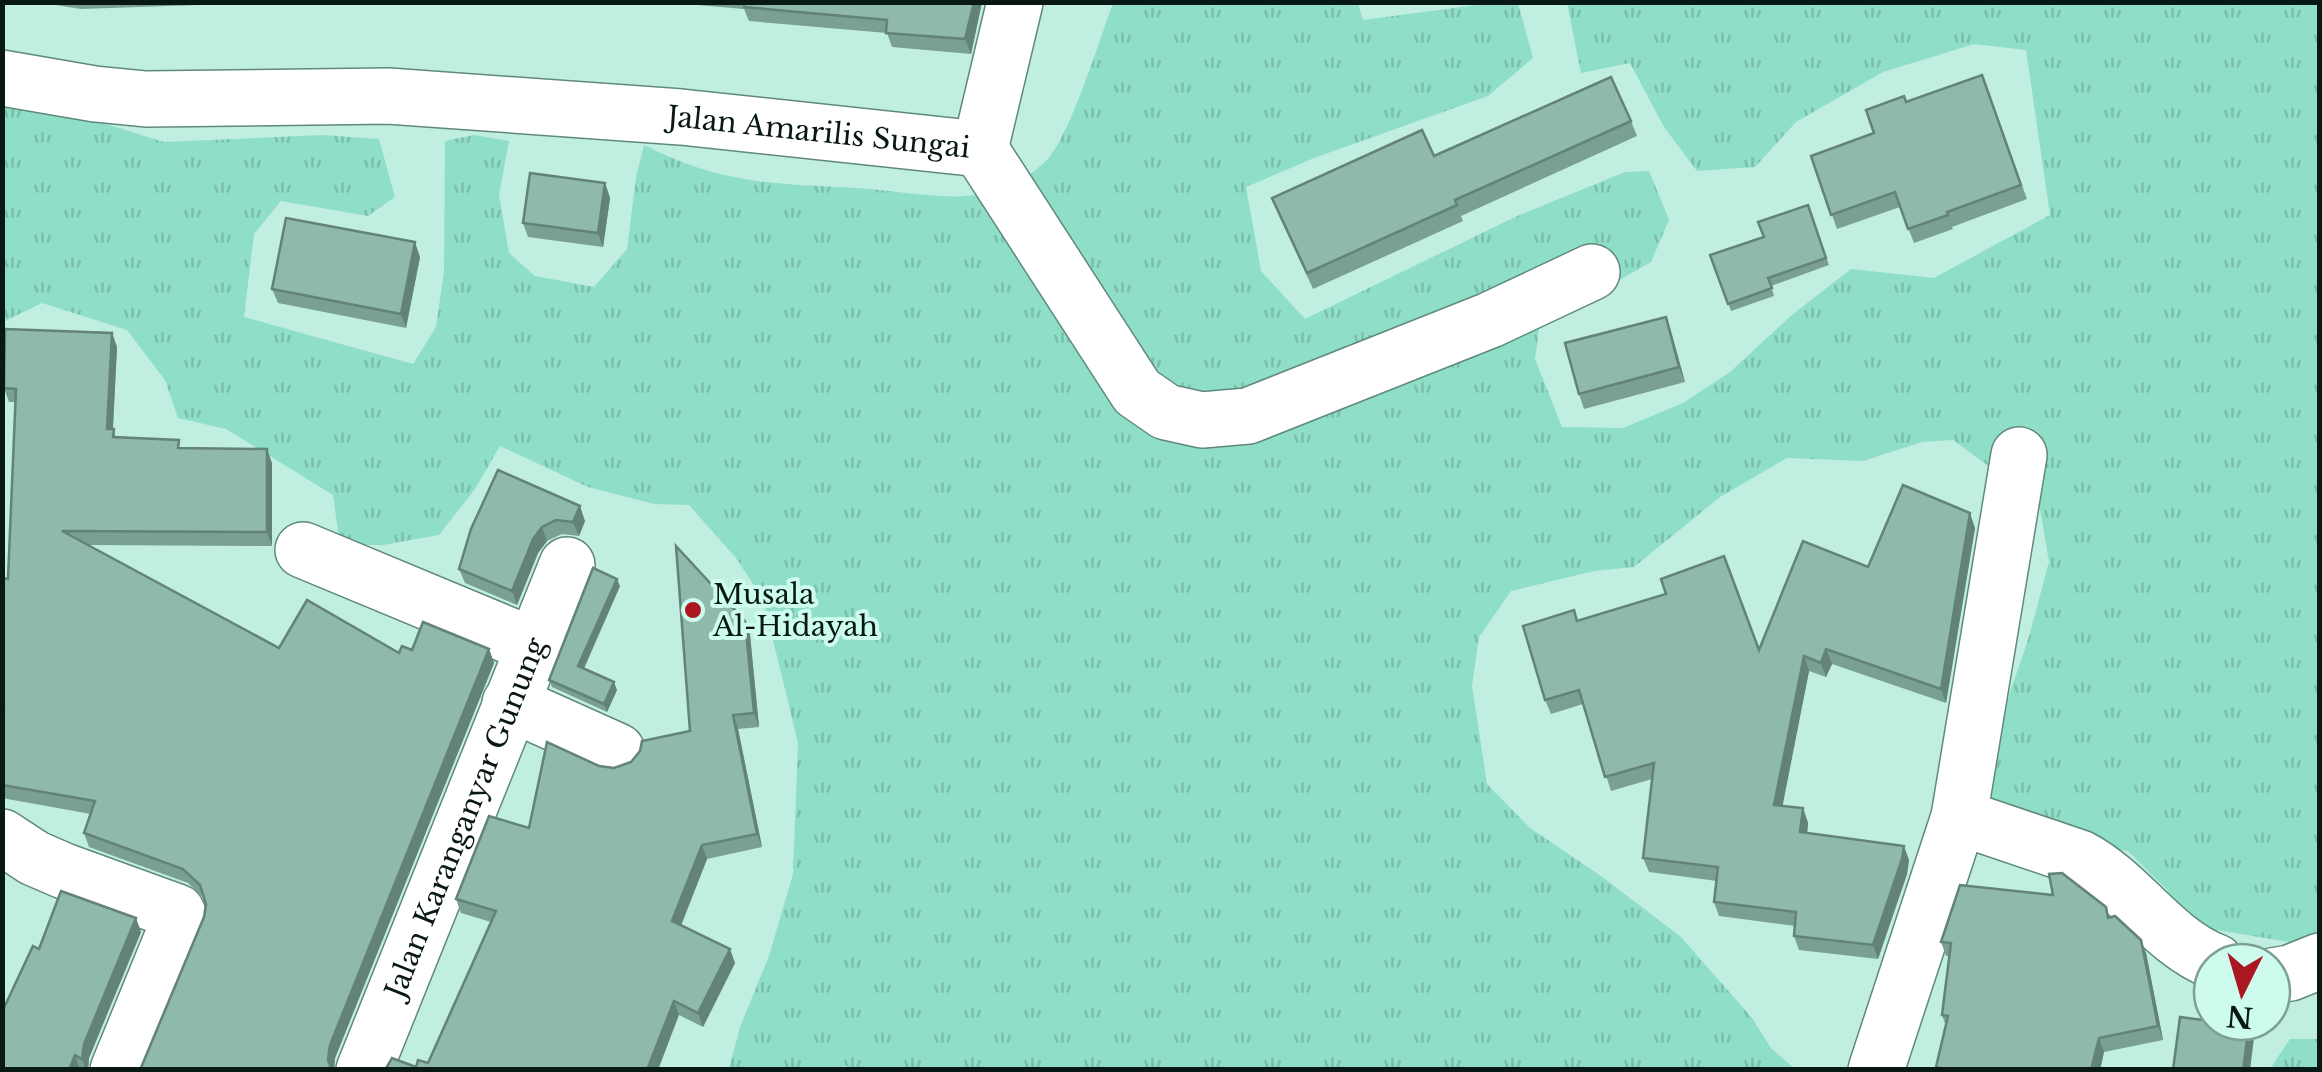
<svg xmlns="http://www.w3.org/2000/svg" width="2322" height="1072" viewBox="0 0 2322 1072" font-family="'Libre Baskerville',serif">
  <style>
    .grass { fill: url(#grass-tufts) }
    .lines { fill: none; stroke-linecap: round; stroke-linejoin: round }
    .street-casing { stroke: #5f897d; stroke-width: 58 }
    .street { stroke: #fff; stroke-width: 55 }
    .wall { fill: #7a9f94 }
    .shaded-wall { fill: #638278 }
    .building { fill: #8eb9ac; stroke: #638278; stroke-width: 2.5 }
    .poi-dot { fill: #ab1721; stroke: #cdfbed; stroke-width: 4 }
    .labels { text-anchor: middle; stroke-width: 8; stroke-linejoin: round; paint-order: stroke }
    .street-label { font-size: 28px; fill: #081915; stroke: #cdfbed }
    .poi-label { font-size: 28px; fill: #081915; stroke: #cdfbed; text-anchor: start }
  </style>
  <defs>
    <pattern id="grass-tufts" width="24" height="20" patternUnits="userSpaceOnUse" patternTransform="scale(2.5)"><rect width="24" height="20" fill="#8fdec8"/><path d="M3 7l-1-3M5 7V3M7 7l1-3M15 17l-1-3M17 17v-4M19 17l1-3" fill="none" stroke="#7abeab"/></pattern>
  </defs>
  <rect width="100%" height="100%" fill="#c0eee0"/>
  <g class="grass">
    <path d="M1113,3H1358L1363,20L1492,3H1518L1533,58L1488,96L1314,158L1246,187L1261,271L1305,319L1515,217L1625,172L1649,171L1669,220L1651,262L1602,290L1541,314L1535,359L1562,427L1623,428L1683,403L1730,372L1793,314L1851,269L1934,278L2050,215L2026,50L1974,44L1883,72L1796,122L1755,167L1697,171L1664,127L1630,63L1581,73L1567,3H2319V947L2192,926L2167,890L2128,851L2033,840L1994,823L1982,774L2028,640L2049,562L2039,503L1953,440L1922,442L1863,461L1787,458L1720,497L1634,567L1594,571L1511,591L1479,637L1472,686L1487,784L1530,828L1601,876L1681,937L1752,1018L1771,1048L1795,1069L861,1070L845,1066L832,1070L729,1069L740,1027L769,956L793,874L798,743L763,599L736,558L689,505L654,504L588,487L500,446L475,489L439,535L383,545H340L333,495L226,429L178,418L165,380L127,330L42,303L3,322V108L18,107L87,118L164,142L323,135L379,139L395,197L368,216L281,201L254,234L244,317L413,364L436,327L444,272L445,141L474,135L509,141L499,195L509,253L535,276L594,287L627,249L636,177L644,145C720,184 775,184 857,188C925,192 988,215 1045,162C1069,140 1100,38 1113,3Z"/>
    <path d="M2290,1039H2319V1069H2270Z"/>
  </g>
  <g class="lines">
    <defs>
      <g id="street">
        <path id="s1" d="M2,78L95,94L146,99L388,96L681,117L980,149"/>
        <path d="M980,149L1137,392L1166,412L1202,420L1248,416L1490,320L1592,272"/>
        <path d="M980,149L1015,2"/>
        <path d="M303,550L534,646"/>
        <path d="M510,703L617,751"/>
        <path d="M1959,817L2080,858C2131,885 2162,941 2216,962"/>
        <path d="M2,837L34,858L64,871L177,912L180,919L118,1070"/>
        <path d="M2272,976L2290,973L2320,961"/>
        <path id="s2" d="M364,1070L567,565"/>
        <path d="M1876,1070L1959,817L2019,455"/>
      </g>
    </defs>
    <use href="#street" class="street-casing"/>
    <use href="#street" class="street"/>
  </g>
  <g class="wall">
    <path d="M37,2H226V4L81,9Z"/>
    <path d="M662,2H982L971,54L892,47L887,33L749,21L744,9Z"/>
    <path d="M1982,75L2027,199L1952,227L1953,229L1914,243L1900,207L1837,229L1811,156L1874,133L1906,102Z"/>
    <path d="M1631,121L1637,136L1461,216L1463,221L1313,289L1272,198L1434,156Z"/>
    <path d="M605,183L610,198L603,247L528,237L523,223Z"/>
    <path d="M1808,205L1829,265L1771,286L1774,296L1731,311L1710,255L1764,237Z"/>
    <path d="M420,257L406,328L278,303L272,289Z"/>
    <path d="M1666,317L1685,382L1584,409L1579,394Z"/>
    <path d="M112,333L117,347L113,429L116,437L272,463V546L88,545L279,648L399,653L412,650L489,649L494,663L335,1058L334,1070H140L204,917L206,904L204,898L188,883L89,847L84,833L91,814L2,798V578L8,579L15,402H9L4,388Z"/>
    <path d="M498,470L585,521L579,536L562,534L547,541L538,553L517,605L465,583L459,569Z"/>
    <path d="M1975,528L1946,703L1832,664L1826,677L1809,671L1782,806L1803,808L1808,823L1807,833L1909,860L1907,874L1878,959L1799,950L1794,936L1795,926L1719,916L1714,902L1717,881L1649,872L1643,858L1652,779L1611,791L1583,704L1551,714L1545,700L1578,621L1759,650L1868,567Z"/>
    <path d="M620,586L584,669L617,690L607,712L552,687L549,680Z"/>
    <path d="M745,621L750,635L759,727L738,729L762,847L707,859L681,926L735,963L703,1027L679,1015L416,1067L428,1063L491,922L461,913L456,899L529,828L599,766L614,768L631,762L690,731Z"/>
    <path d="M2053,895L2110,917L2146,953L2163,1040L2104,1052L2100,1070H1937L1936,1067L1946,1026L1942,1015L1949,956H1946L1941,942Z"/>
    <path d="M141,932L89,1058L88,1070H2L39,949Z"/>
  </g>
  <g class="shaded-wall">
    <path d="M974,2H982L971,54L965,39Z"/>
    <path d="M605,183L610,198L603,247L598,233Z"/>
    <path d="M415,242L420,257L406,328L401,314Z"/>
    <path d="M1666,317L1671,331L1685,382L1679,367Z"/>
    <path d="M112,333L117,347L112,443L107,429Z"/>
    <path d="M267,449L272,463V546L267,532Z"/>
    <path d="M580,506L585,521L579,536L573,522Z"/>
    <path d="M1970,513L1975,528L1946,703L1941,689Z"/>
    <path d="M542,527L547,541L538,553L517,605L512,591L533,539Z"/>
    <path d="M617,579L620,586L581,674L578,666Z"/>
    <path d="M745,621L750,635L759,727L754,713Z"/>
    <path d="M489,649L494,663L335,1058L334,1070H332L328,1060L330,1045Z"/>
    <path d="M1826,649L1832,664L1826,677L1821,663Z"/>
    <path d="M1804,656L1809,671L1780,819L1774,805Z"/>
    <path d="M614,682L617,690L607,712L604,704Z"/>
    <path d="M733,715L738,729L762,847L757,834Z"/>
    <path d="M1803,808L1808,823L1806,846L1800,832Z"/>
    <path d="M702,845L707,859L677,935L672,921Z"/>
    <path d="M1904,846L1909,860L1907,874L1878,959L1873,945Z"/>
    <path d="M136,918L141,932L89,1058L88,1070H86L82,1059L84,1044Z"/>
    <path d="M2141,940L2146,953L2163,1040L2158,1026Z"/>
    <path d="M730,949L735,963L703,1027L698,1013Z"/>
    <path d="M674,1001L679,1015L658,1070H647Z"/>
    <path d="M2249,1026L2254,1038L2250,1070H2243Z"/>
    <path d="M2099,1038L2104,1052L2100,1070H2091Z"/>
    <path d="M75,1055L80,1070H69Z"/>
  </g>
  <g class="building">
    <path d="M744,2H974L965,39L886,33L887,20L744,7Z"/>
    <path d="M1982,75L2021,185L1947,212L1948,215L1908,229L1895,192L1831,215L1811,156L1874,133L1866,110L1904,96L1906,102Z"/>
    <path d="M1611,77L1631,121L1455,200L1457,205L1307,273L1272,198L1422,130L1434,156Z"/>
    <path d="M530,173L605,183L598,233L523,223Z"/>
    <path d="M1808,205L1826,258L1768,278L1772,288L1728,304L1710,255L1764,237L1758,222Z"/>
    <path d="M286,218L415,242L401,314L272,289Z"/>
    <path d="M1666,317L1679,367L1579,394L1565,343Z"/>
    <path d="M5,329L112,333L107,429H114L113,437L179,440L178,448L267,449V532L62,531L279,648L307,600L399,653L402,646L412,650L423,622L489,649L330,1045L328,1060L332,1070H140L204,917L206,904L200,885L183,869L84,833L95,801L2,785V717L4,708H2V578L8,579L16,389L4,388Z"/>
    <path d="M498,470L580,506L573,522L556,520L542,527L533,539L512,591L459,569L471,529Z"/>
    <path d="M1903,485L1970,513L1941,689L1826,649L1821,663L1804,656L1774,805L1803,808L1800,832L1904,846L1902,859L1873,945L1794,936L1796,912L1714,902L1718,867L1643,858L1654,763L1605,777L1579,690L1545,700L1523,626L1574,610L1577,621L1666,594L1661,579L1724,556L1759,650L1803,541L1868,567Z"/>
    <path d="M676,546L745,621L754,713L733,715L757,834L702,845L672,921L730,949L698,1013L674,1001L647,1070H385L392,1058L416,1067L418,1060L428,1063L496,911L456,899L489,816L529,828L547,742L599,766L614,768L631,762L640,751L642,741L690,731Z"/>
    <path d="M593,568L617,579L578,666L614,682L604,704L549,680Z"/>
    <path d="M2062,873L2106,907L2108,918L2115,916L2141,940L2158,1026L2099,1038L2091,1070H1949L1936,1067L1948,1016L1942,1015L1951,943L1941,942L1960,885L2053,895L2049,874Z"/>
    <path d="M61,891L136,918L84,1044L82,1059L75,1055L69,1070H2V1012L33,946L39,949Z"/>
    <path d="M2180,1017L2249,1026L2243,1070H2173Z"/>
  </g>
  <circle class="poi-dot" cx="693" cy="610" r="10"/>
  <g class="labels">
    <g class="street-label">
      <text dy="10" stroke="none"><textPath href="#s1" startOffset="820">Jalan Amarilis Sungai</textPath></text>
      <text dy="10" stroke="none"><textPath href="#s2" startOffset="272">Jalan Karanganyar Gunung</textPath></text>
    </g>
    <g class="poi-label">
      <text x="713" y="604">Musala<tspan x="713" dy="32">Al-Hidayah</tspan></text>
    </g>
  </g>
  <rect width="2322" height="1072" fill="none" stroke="#081915" stroke-width="10"/>
  <g transform="translate(2242 992) rotate(185)"><circle r="48" fill="#cdfbed" stroke="#7ea197" stroke-width="2.5"/>
  <path d="M0-8L18 38L0 25L-18 38Z" fill="#ab1721"/>
  <text y="-15" font-size="28" font-weight="bold" text-anchor="middle" fill="#081915">N</text>
  </g>
</svg>
